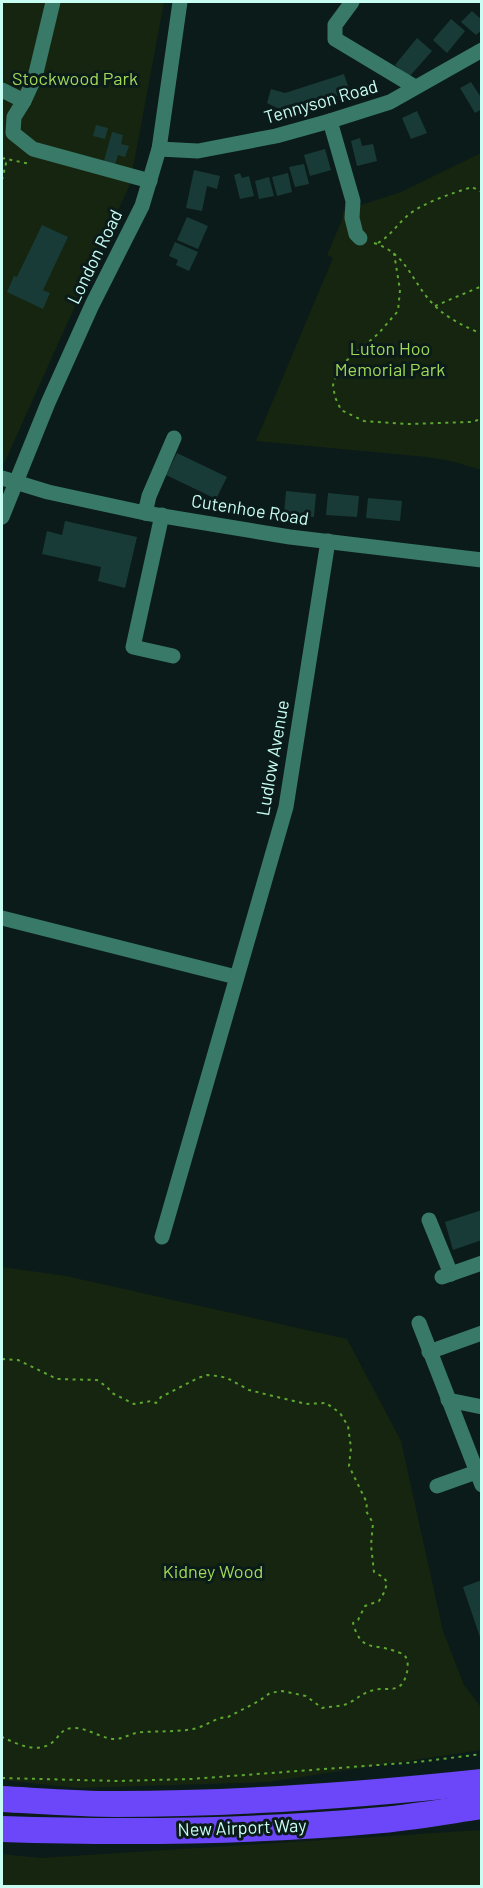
<svg xmlns="http://www.w3.org/2000/svg" width="483" height="1888" viewBox="0 0 483 1888" font-family="Barlow,sans-serif">
  <style>
    .green { fill: #16250f }
    .building { fill: #183b37 }
    .lines { fill: none; stroke-linecap: round; stroke-linejoin: round }
    .path { stroke: #5da830; stroke-width: 2; stroke-dasharray: 3 4.5; stroke-linecap: butt }
    .minor { stroke: #387967; stroke-width: 15 }
    .highway { stroke: #6c46f9; stroke-width: 26 }
    .labels { text-anchor: middle; stroke-width: 6; stroke-linejoin: round; paint-order: stroke }
    .park-label { font-size: 18px; fill: #a0da57; stroke: #0b1b19 }
    .street-label { font-size: 18px; fill: #c7fdf3; stroke: #0b1b19 }
  </style>
  <rect width="100%" height="100%" fill="#0b1b19"/>
  <g class="green">
    <path d="M2,2H164L130,184L2,468Z"/>
    <path d="M481,153V470L451,461L427,457L256,441L333,258L327,255L342,220L343,211L401,192Z"/>
    <path d="M2,1267L66,1276L347,1339L401,1441L443,1631L464,1685L481,1707V1750L268,1782L78,1788L2,1780Z"/>
    <path d="M481,1830V1886H2V1854L41,1858Z"/>
  </g>
  <g class="building">
    <path d="M472,11L482,20V30L476,35L461,22Z"/>
    <path d="M451,19L465,31L447,53L433,40Z"/>
    <path d="M417,38L432,51L409,77L395,65Z"/>
    <path d="M344,74L350,92L296,109L289,104L287,113L267,103L271,89L285,93Z"/>
    <path d="M471,82L482,99V109L475,113L460,88Z"/>
    <path d="M417,111L427,133L411,139L402,118Z"/>
    <path d="M96,125L108,128L105,139L93,136Z"/>
    <path d="M112,132L123,135L121,144L129,146L125,157L118,155L115,165L104,161Z"/>
    <path d="M360,138L362,146L373,144L377,161L357,166L351,141Z"/>
    <path d="M325,149L331,170L310,176L304,155Z"/>
    <path d="M304,164L309,184L295,187L289,167Z"/>
    <path d="M194,170L220,176L217,189L207,186L202,211L186,208Z"/>
    <path d="M240,173L242,178L249,176L254,196L240,199L234,175Z"/>
    <path d="M288,173L292,192L277,196L272,177Z"/>
    <path d="M269,177L274,196L259,199L255,181Z"/>
    <path d="M187,217L208,226L198,249L177,240Z"/>
    <path d="M42,225L68,237L43,290L50,293L43,309L7,292L14,276L17,277Z"/>
    <path d="M175,242L198,252L189,271L176,265L178,260L169,256Z"/>
    <path d="M177,453L227,477L216,499L166,475Z"/>
    <path d="M286,491L316,494L314,517L284,514Z"/>
    <path d="M328,493L359,496L357,517L326,515Z"/>
    <path d="M368,498L402,501L400,521L366,518Z"/>
    <path d="M65,521L137,537L125,588L98,581L101,567L42,554L47,531L62,535Z"/>
    <path d="M482,1210V1240L453,1250L445,1222Z"/>
    <path d="M482,1580V1640H481L463,1587Z"/>
  </g>
  <g class="lines">
    <g class="path">
      <path d="M2,158L30,164"/>
      <path d="M2,180L7,159"/>
      <path d="M374,243C408,254 411,282 434,305C448,319 464,326 482,334"/>
      <path d="M378,243C390,236 396,226 406,217C421,203 453,193 472,187L482,192"/>
      <path d="M394,253L400,290L398,311L378,334L339,367L333,385L335,397L341,410L364,421L408,424L471,422L482,419"/>
      <path d="M435,306L482,286"/>
      <path d="M2,1359L18,1360L57,1379L97,1380L107,1387L112,1393L134,1404L151,1401L156,1403L161,1397L198,1378L207,1375L218,1376L227,1378L249,1390L269,1395L306,1404L326,1403L340,1413L348,1426L351,1448L349,1466L367,1503L366,1511L373,1523L371,1545L374,1572L383,1577L387,1582L385,1591L379,1601L365,1606L358,1620L353,1623C361,1652 372,1643 395,1651C397,1652 402,1653 404,1655C411,1661 407,1679 401,1685C394,1692 382,1687 374,1690C364,1692 358,1698 349,1703C341,1707 331,1706 322,1708L306,1696L282,1691L270,1693L259,1701L228,1717C216,1717 205,1727 193,1729C176,1732 160,1731 143,1732C133,1732 126,1738 116,1739C100,1739 88,1727 72,1728C62,1729 60,1735 54,1741C39,1755 17,1744 2,1737"/>
      <path d="M2,1778L118,1781L191,1779L418,1762L482,1754"/>
    </g>
    <g class="minor">
      <path d="M53,2L35,77L24,101L14,117L13,133L33,149L150,181"/>
      <path d="M352,2L335,25V39L415,87"/>
      <path d="M2,90L24,101"/>
      <path d="M330,121L353,201L352,218L356,234L360,238"/>
      <path d="M159,149L198,151L276,136L330,121L390,102L482,50"/>
      <path d="M2,478L48,492L145,513L290,537L482,560"/>
      <path d="M145,513L149,496L174,438"/>
      <path d="M162,515L133,647L173,656"/>
      <path d="M2,517L48,403L92,305L142,206L159,149L180,2"/>
      <path d="M2,918L236,977"/>
      <path d="M429,1220L451,1274"/>
      <path d="M162,1237L286,807L328,541"/>
      <path d="M442,1277L482,1263"/>
      <path d="M419,1323L482,1485"/>
      <path d="M429,1352L482,1333"/>
      <path d="M448,1400L482,1407"/>
      <path d="M437,1486L482,1470"/>
    </g>
    <g class="highway">
      <path d="M2,1799C40,1801 78,1804 116,1804C238,1804 360,1795 482,1782"/>
      <path d="M2,1829C128,1833 255,1832 382,1820C415,1817 448,1811 482,1806"/>
    </g>
  </g>
  <g class="labels">
    <g class="park-label">
      <text x="75" y="85">Stockwood Park</text>
      <text x="390" y="355">Luton Hoo<tspan x="390" dy="21">Memorial Park</tspan></text>
      <text x="213" y="1578">Kidney Wood</text>
    </g>
    <g class="street-label">
      <text transform="translate(321 102) rotate(-16)" y="6">Tennyson Road</text>
      <text transform="translate(95 257) rotate(-64)" y="6">London Road</text>
      <text transform="translate(250 510) rotate(9)" y="6">Cutenhoe Road</text>
      <text transform="translate(273 758) rotate(-80)" y="6">Ludlow Avenue</text>
      <text transform="translate(242 1828) rotate(-2)" y="6">New Airport Way</text>
    </g>
  </g>
  <rect width="483" height="1888" fill="none" stroke="#c7fdf3" stroke-width="6"/>
</svg>
